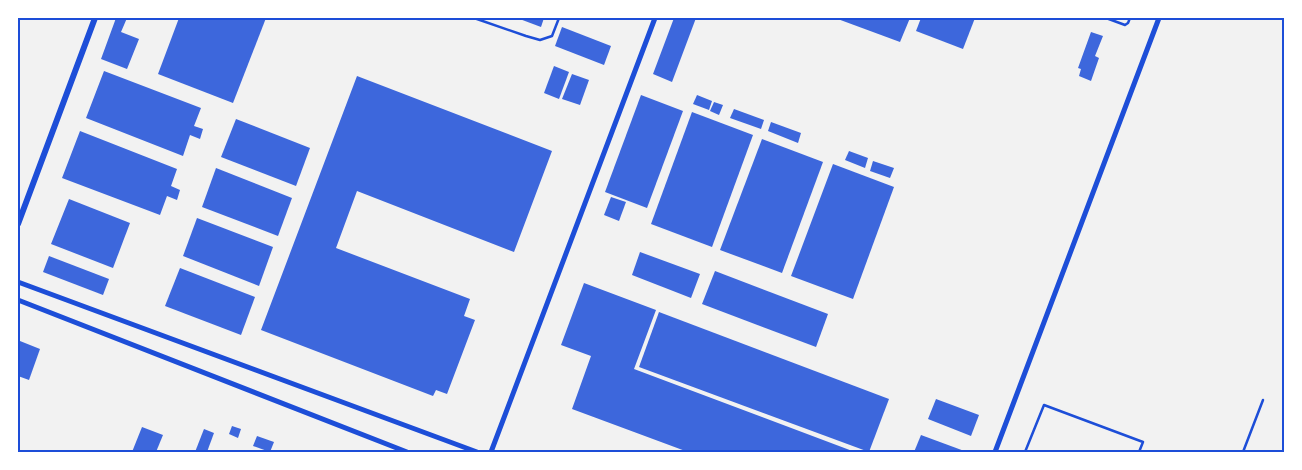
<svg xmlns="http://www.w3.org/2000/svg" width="1302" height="470" viewBox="0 0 1302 470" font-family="Cabin,sans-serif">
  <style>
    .building { fill: #3d67dc }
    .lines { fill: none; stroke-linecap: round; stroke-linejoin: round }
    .service { stroke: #1d4ed8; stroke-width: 2.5 }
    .minor { stroke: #1d4ed8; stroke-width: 5 }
    .tertiary { stroke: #1d4ed8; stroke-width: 6 }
    .neatline { fill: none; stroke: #1d4ed8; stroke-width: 2 }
  </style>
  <rect width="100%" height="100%" fill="#f2f2f2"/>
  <g class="building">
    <path d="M116,18H127L121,32L139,39L127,69L101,59Z"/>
    <path d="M179,18H266L233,103L158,74Z"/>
    <path d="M517,18H544L541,27Z"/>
    <path d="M674,18H696L672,82L653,74Z"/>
    <path d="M835,18H910L900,42Z"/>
    <path d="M921,18H975L963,49L916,31Z"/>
    <path d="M562,27L611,46L604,65L555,46Z"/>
    <path d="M1091,32L1103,36L1095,56L1099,58L1091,81L1079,76L1081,69L1078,68Z"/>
    <path d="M554,66L569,72L559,99L544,93Z"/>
    <path d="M104,71L201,108L194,126L203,129L200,139L190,135L183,156L86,118Z"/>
    <path d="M572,74L589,80L580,105L562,99Z"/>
    <path d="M357,76L552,151L514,252L357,191L336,248L470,299L464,316L475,320L447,394L436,390L433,396L261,330Z"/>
    <path d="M641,95L683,111L647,208L605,192Z"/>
    <path d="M697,95L712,101L709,110L693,104Z"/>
    <path d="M714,102L723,105L719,115L710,111Z"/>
    <path d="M734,109L764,120L761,129L730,118Z"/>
    <path d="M692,112L753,135L712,247L651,224Z"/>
    <path d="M236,119L310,148L296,186L221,157Z"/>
    <path d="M771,122L801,133L798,143L768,131Z"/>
    <path d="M80,131L177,169L171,186L180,190L177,200L167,196L160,215L62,178Z"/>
    <path d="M762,139L823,162L782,273L720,250Z"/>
    <path d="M849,151L868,158L865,168L845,160Z"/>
    <path d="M873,161L894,168L890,178L870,171Z"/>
    <path d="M833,164L894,187L853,299L791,276Z"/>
    <path d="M216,168L292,198L278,236L202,207Z"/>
    <path d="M611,197L626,202L619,221L604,215Z"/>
    <path d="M69,199L130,223L113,268L51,244Z"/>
    <path d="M197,218L273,247L259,286L183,256Z"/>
    <path d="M640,252L700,274L691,298L632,275Z"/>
    <path d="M49,256L109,279L103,295L43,272Z"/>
    <path d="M180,268L255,297L241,335L165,306Z"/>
    <path d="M715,271L828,314L816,347L702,304Z"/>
    <path d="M584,283L656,310L634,369L855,452H688L572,409L591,356L561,345Z"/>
    <path d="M659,312L889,399L869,452L639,367Z"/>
    <path d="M20,341L40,349L29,380L18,376V347Z"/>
    <path d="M936,399L979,415L971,436L928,419Z"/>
    <path d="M232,426L241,429L238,438L229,434Z"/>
    <path d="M142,427L163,435L156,452H132Z"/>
    <path d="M204,429L214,433L207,452H195Z"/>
    <path d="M921,435L967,452H914Z"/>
    <path d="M257,436L274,442L270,452L253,446Z"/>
  </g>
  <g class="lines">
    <g class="service">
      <path d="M474,18L526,36L540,40L552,36L559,18"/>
      <path d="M1106,18L1125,25L1128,23L1130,18"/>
      <path d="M1025,452L1044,405L1143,442L1139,452"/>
      <path d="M1243,452L1263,400"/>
    </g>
    <g class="minor">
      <path d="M18,282L477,452"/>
      <path d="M18,300L407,452"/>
      <path d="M491,452L655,18"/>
      <path d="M995,452L1159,18"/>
    </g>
    <path class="tertiary" d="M18,224L95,18"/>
  </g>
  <rect width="1302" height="470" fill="none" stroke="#ffffff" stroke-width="38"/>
  <rect x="19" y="19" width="1264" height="432" class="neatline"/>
</svg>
